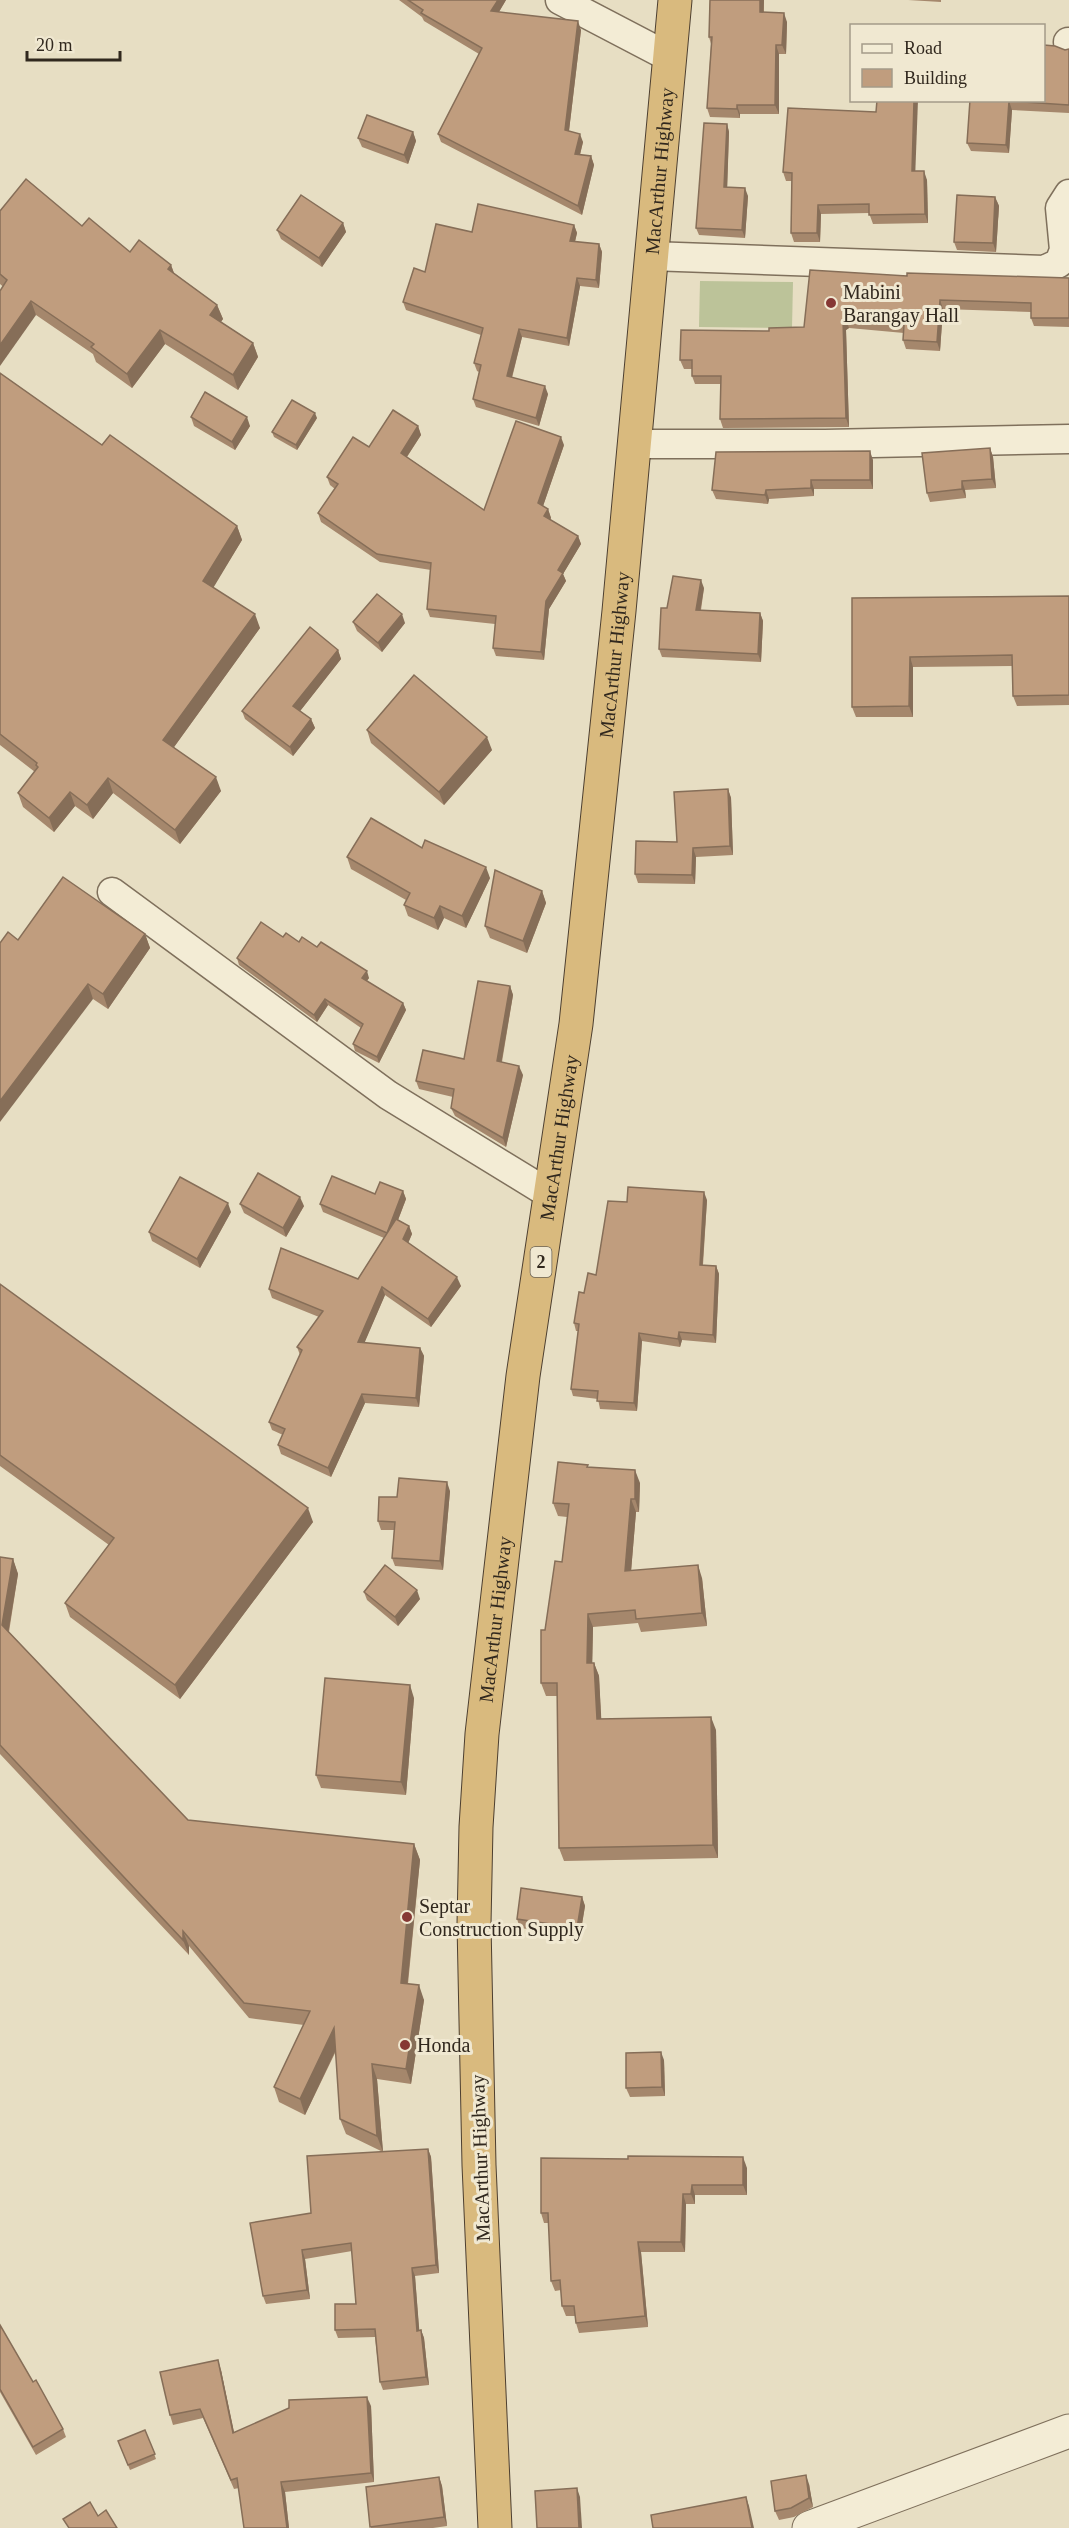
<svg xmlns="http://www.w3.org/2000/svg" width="1069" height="2528" viewBox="0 0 1069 2528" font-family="Georgia,serif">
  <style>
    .green { fill: #bcc399 }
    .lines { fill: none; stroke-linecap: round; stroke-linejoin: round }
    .minor-casing { stroke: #7f705c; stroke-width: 31 }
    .tertiary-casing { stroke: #7f705c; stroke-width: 35 }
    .trunk-casing { stroke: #4d3f30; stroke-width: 35 }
    .minor { stroke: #f3ecd5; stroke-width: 28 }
    .tertiary { stroke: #f3ecd5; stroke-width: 33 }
    .trunk { stroke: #d9ba7e; stroke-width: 33 }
    .wall { fill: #a5876c }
    .shaded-wall { fill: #866e58 }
    .building { fill: #c09d7e; stroke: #866e58; stroke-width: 1.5 }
    .poi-dot { fill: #863834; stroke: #f0e8d1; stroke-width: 2 }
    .labels { text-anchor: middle; stroke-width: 6; stroke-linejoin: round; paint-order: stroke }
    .shield { fill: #f0e8d1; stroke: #6a6254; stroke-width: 1.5 }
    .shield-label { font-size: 18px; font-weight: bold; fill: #31281e }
    .street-label { font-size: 20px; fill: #31281e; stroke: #f0e8d1 }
    .poi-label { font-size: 20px; fill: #31281e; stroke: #f0e8d1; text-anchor: start }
  </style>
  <rect width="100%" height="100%" fill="#e7dec3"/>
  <path class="green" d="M700,281L793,282L792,328L699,327Z"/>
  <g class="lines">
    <defs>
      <g id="minor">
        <path d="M560,0L669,57"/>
        <path d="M1068,42H1069"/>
        <path d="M650,256L1044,270L1059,263L1064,250L1060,208L1069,194"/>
        <path d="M634,444H825L1069,439"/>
        <path d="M112,892L388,1095L551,1195"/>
      </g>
      <path id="tertiary" d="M809,2528L1069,2431"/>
      <g id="trunk">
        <path id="s1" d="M495,2528L479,2165L474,1924L476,1827L482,1734L523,1376L576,1024L619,611L675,0"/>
      </g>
    </defs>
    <use href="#minor" class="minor-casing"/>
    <use href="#tertiary" class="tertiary-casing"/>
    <use href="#trunk" class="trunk-casing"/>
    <use href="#minor" class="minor"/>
    <use href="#tertiary" class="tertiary"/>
    <use href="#trunk" class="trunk"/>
  </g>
  <g class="wall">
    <path d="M399,0H506L499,12L581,30L569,131L583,142L580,155L591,156L594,165L582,215L441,142L438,134L479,54L424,21L422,17Z"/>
    <path d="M710,0H764V12L787,22L786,54H779V114H740V118L710,117L707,108L711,44L709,37Z"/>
    <path d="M908,0H941V2Z"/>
    <path d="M1069,49V113L1012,110L1009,153L971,151L967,143L970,100L1065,50Z"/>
    <path d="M727,124L729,132L727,187L748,196L745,238L699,235L696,228Z"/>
    <path d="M413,132L416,141L408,164L362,147L358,138Z"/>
    <path d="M916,171L927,180L928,223L873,224L869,213L821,214L820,242H794L791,233L792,181H786L783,172Z"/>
    <path d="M995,197L999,206L996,252L957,250L954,242Z"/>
    <path d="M0,211L82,226L130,252L171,265L174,273L217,305L223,319L221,322L253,343L258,357L238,390L165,344L132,388L96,362L93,354L36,315L0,284Z"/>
    <path d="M343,223L346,232L322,267L281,239L277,230Z"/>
    <path d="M574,225L577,233L575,242L599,244L602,252L599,288L580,286L569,346L522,337L512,378L548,394L539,426L476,407L473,399L479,372L477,371L474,363L481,335L406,310L403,302L472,232Z"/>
    <path d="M907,276L1069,278V327L1034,326L1031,318V312L943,309L940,351L906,349L903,340L904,333L849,328L846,330L849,427L723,428L720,419L721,384H695L692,376V369H684L680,360L769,331L804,327Z"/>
    <path d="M0,373L102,445L237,526L242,540L213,587L260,628L174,747L221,791L180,844L113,793L93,819L75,806L54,832L23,807L18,793L35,772L0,745Z"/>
    <path d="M191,417L250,426L235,450L194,426Z"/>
    <path d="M317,418L297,450L274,437L272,432Z"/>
    <path d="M418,426L421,435L407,457L484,510L564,445L543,506L548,509L551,518L550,520L578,536L581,544L563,574L566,581L549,609L544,660L496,656L493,648L495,624L430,617L427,609L431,570L380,562L321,522L318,513L335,489L330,485L327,477L369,447Z"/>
    <path d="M990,448L993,457L996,488L965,490L966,498L930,502L927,493Z"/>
    <path d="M873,460V489H814V496L769,499L768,504L716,499L712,490Z"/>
    <path d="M704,588L701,610L760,613L763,621L761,662L662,657L659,649L667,608Z"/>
    <path d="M1069,596V705L1017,706L1013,696L1012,666L913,667V717H856L852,707V598Z"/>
    <path d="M353,622L405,623L382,652L357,631Z"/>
    <path d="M338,650L341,659L300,711L311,719L315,728L293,756L245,719L242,711Z"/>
    <path d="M367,730L492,750L444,805L371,743Z"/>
    <path d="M728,789L731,798L733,855L696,857L695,884L638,883L635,874L677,842Z"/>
    <path d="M422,848L490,878L466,928L444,918L438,930L408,916L404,905L406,900L351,869L347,857Z"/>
    <path d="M542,891L546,903L527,953L490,938L485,926Z"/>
    <path d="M145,934L150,948L108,1009L93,999L18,940Z"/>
    <path d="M283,937L317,947L369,978L367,981L403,1003L406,1010L379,1063L355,1051L353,1044L361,1028L328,1005L317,1022L239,965L237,958Z"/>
    <path d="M510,986L513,995L502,1062L523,1075L506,1147L455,1116L451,1108L453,1097L419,1089L416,1081L464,1059Z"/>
    <path d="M403,1191L406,1199L398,1220L409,1226L412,1234L408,1243L461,1286L431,1327L385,1295L364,1343L420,1348L424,1356L419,1407L365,1403L331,1477L281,1454L278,1445L283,1435L272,1430L269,1422L300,1355L297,1347L319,1317L272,1298L269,1289L358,1279L384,1238L323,1212L320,1204L375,1194Z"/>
    <path d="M707,1200L703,1265L716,1266L719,1274L716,1343L682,1340L680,1347L642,1341L637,1411L600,1409L598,1399L573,1396L571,1389L578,1331H576L574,1323L584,1293L596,1275L627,1202Z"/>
    <path d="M240,1204L304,1206L286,1237L244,1213Z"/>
    <path d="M231,1212L200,1268L152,1241L149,1232Z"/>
    <path d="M0,1284L313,1522L180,1699L70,1617L65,1603L109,1545L0,1466Z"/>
    <path d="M588,1468L640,1483L639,1512H636L631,1571L702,1578L707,1626L641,1632L638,1623L593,1627L592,1663H594L599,1676L601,1719L716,1730L718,1858L564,1861L559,1848L557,1696H546L541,1683L545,1630L562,1562L567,1517L558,1516L553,1503Z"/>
    <path d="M450,1491L443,1570L395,1566L392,1558L394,1530H381L378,1521L397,1497Z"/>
    <path d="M0,1557L13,1559L18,1574L9,1632L188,1820L414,1844L420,1860L408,1984L424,2000L411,2084L377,2079L383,2152L346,2134L340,2119L336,2051L305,2115L279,2102L274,2087L304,2025L249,2018L189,1946V1955L0,1754Z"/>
    <path d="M364,1592L420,1599L398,1626L367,1600Z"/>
    <path d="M414,1698L406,1795L321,1788L316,1775Z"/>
    <path d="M582,1897L585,1906L580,1936L520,1928L517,1919Z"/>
    <path d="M664,2060L665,2096L630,2097L626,2088Z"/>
    <path d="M428,2149L431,2157L439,2273L415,2276L419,2330H421L424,2338L429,2385L383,2390L380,2382L375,2337L338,2338L335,2330L356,2304L352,2251L305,2259L310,2299L266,2304L263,2296L311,2213Z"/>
    <path d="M747,2168V2195H695V2204H686L685,2252H641L648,2327L579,2333L576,2323L575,2316H566L562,2306L561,2290L555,2291L551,2281L549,2223H544L541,2213Z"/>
    <path d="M0,2325L33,2382L63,2429L66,2437L36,2455L0,2392Z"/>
    <path d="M221,2370L234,2432L371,2406L374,2482L285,2492L289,2528H244L239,2488L234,2489L203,2418L173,2425L170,2415Z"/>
    <path d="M145,2430L156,2459L130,2470L118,2441Z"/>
    <path d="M439,2477L442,2486L447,2526L433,2528H371L366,2487Z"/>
    <path d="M809,2484L813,2507L794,2517L779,2520L775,2511Z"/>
  </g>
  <g class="shaded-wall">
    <path d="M498,0H506L494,20L491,11Z"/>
    <path d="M760,0H764L763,21L760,12Z"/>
    <path d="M784,13L787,22L786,54L782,45Z"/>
    <path d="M578,21L581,30L568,139L565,130Z"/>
    <path d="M776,45L779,54V114L775,105Z"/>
    <path d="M914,100H918L915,180L912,171Z"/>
    <path d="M1009,101L1012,110L1009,153L1006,145Z"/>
    <path d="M737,105L740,114V118L737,109Z"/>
    <path d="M727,124L729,132L727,194L724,187Z"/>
    <path d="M413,132L416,141L408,164L404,155Z"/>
    <path d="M580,134L583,142L578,162L575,154Z"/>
    <path d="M591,156L594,165L582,215L578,206Z"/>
    <path d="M924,171L927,180L928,223L925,214Z"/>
    <path d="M745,188L748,196L745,238L742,230Z"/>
    <path d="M995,197L999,206L996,252L993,243Z"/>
    <path d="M818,205L821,214L820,242L817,233Z"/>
    <path d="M343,223L346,232L322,267L319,258Z"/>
    <path d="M574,225L577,233L573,249L570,241Z"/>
    <path d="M599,244L602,252L599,288L596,280Z"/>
    <path d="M171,265L176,279L168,269Z"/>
    <path d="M577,278L580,286L569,346L567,338Z"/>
    <path d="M940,300L943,309L940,351L937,342Z"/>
    <path d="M31,301L36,315L0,366V345Z"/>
    <path d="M217,305L223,319L215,329L210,315Z"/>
    <path d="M846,320L849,328L846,330L849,427L846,418L843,321Z"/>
    <path d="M519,329L522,337L510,384L507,376Z"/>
    <path d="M160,330L165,344L132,388L127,374Z"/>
    <path d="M253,343L258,357L238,390L233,375Z"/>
    <path d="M545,386L548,394L539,426L536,418Z"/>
    <path d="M315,413L317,418L297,450L296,445Z"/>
    <path d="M247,417L250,426L235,450L232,442Z"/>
    <path d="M418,426L421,435L404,461L401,453Z"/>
    <path d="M561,437L564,445L541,512L538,503Z"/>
    <path d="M990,448L993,457L996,488L992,479Z"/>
    <path d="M870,451L873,460V489L870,480Z"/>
    <path d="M811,480L814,489V496L811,488Z"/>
    <path d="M962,481L965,490L966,498L962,489Z"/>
    <path d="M766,490L769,499L768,504L765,495Z"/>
    <path d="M548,509L551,518L547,524L544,516Z"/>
    <path d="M237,526L242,540L209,595L203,581Z"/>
    <path d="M578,536L581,544L563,574L566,581L549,609L544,660L541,652L546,601L558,570Z"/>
    <path d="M701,580L704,588L699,618L696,610Z"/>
    <path d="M760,613L763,621L761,662L758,654Z"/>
    <path d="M255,614L260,628L169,754L163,740Z"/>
    <path d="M402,614L405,623L382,652L378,643Z"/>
    <path d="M338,650L341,659L297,715L293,706Z"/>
    <path d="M910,657L913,667V717L909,706Z"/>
    <path d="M311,719L315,728L293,756L290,747Z"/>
    <path d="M487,737L492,750L444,805L439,792Z"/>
    <path d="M216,777L221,791L180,844L175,830Z"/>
    <path d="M108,778L113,793L93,819L87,805Z"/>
    <path d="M728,789L731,798L733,855L730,846Z"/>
    <path d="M70,792L75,806L54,832L49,818Z"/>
    <path d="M693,848L696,857L695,884L692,875Z"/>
    <path d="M486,867L490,878L466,928L462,916Z"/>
    <path d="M542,891L546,903L527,953L523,941Z"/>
    <path d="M440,906L444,918L438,930L434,918Z"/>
    <path d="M145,934L150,948L108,1009L103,994Z"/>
    <path d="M367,971L369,978L364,984L362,978Z"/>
    <path d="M88,984L93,999L0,1122V1101Z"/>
    <path d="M510,986L513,995L500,1070L497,1061Z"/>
    <path d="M325,999L328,1005L317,1022L314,1015Z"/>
    <path d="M403,1003L406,1010L379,1063L377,1057Z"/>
    <path d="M519,1066L523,1075L506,1147L503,1138Z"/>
    <path d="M403,1191L406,1199L390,1241L387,1233Z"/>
    <path d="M704,1192L707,1200L702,1273L700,1265Z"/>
    <path d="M300,1197L304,1206L286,1237L283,1228Z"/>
    <path d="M228,1203L231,1212L200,1268L197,1259Z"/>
    <path d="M409,1226L412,1234L406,1248L403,1239Z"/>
    <path d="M716,1266L719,1274L716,1343L713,1335Z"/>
    <path d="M457,1277L461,1286L431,1327L428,1319Z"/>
    <path d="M382,1287L385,1295L361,1351L358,1342Z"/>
    <path d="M679,1332L682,1340L680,1347L678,1339Z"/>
    <path d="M639,1333L642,1341L637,1411L634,1403Z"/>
    <path d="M420,1348L424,1356L419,1407L416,1398Z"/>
    <path d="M362,1394L365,1403L331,1477L328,1468Z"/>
    <path d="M635,1470L640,1483L639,1512L635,1499Z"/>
    <path d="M447,1482L450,1491L443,1570L440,1561Z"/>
    <path d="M631,1499L636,1512L630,1584L625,1571Z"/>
    <path d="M308,1508L313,1522L180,1699L175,1685Z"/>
    <path d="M13,1559L18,1574L7,1640L2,1625Z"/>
    <path d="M698,1565L702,1578L707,1626L702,1613Z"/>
    <path d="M417,1590L420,1599L398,1626L395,1617Z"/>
    <path d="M588,1614L593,1627L592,1676L587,1663Z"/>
    <path d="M594,1663L599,1676L602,1732L597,1719Z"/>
    <path d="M410,1685L414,1698L406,1795L401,1782Z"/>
    <path d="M711,1717L716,1730L718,1858L713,1845Z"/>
    <path d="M414,1844L420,1860L406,1998L401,1983Z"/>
    <path d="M582,1897L585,1906L580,1936L577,1928Z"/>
    <path d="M183,1931L189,1946V1955L183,1940Z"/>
    <path d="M419,1985L424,2000L411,2084L406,2069Z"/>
    <path d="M334,2028L339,2043L305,2115L300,2099Z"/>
    <path d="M661,2052L664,2060L665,2096L662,2087Z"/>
    <path d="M372,2064L377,2079L383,2152L377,2136Z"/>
    <path d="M428,2149L431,2157L439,2273L436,2265Z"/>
    <path d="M743,2157L747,2168V2195L743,2185Z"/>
    <path d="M692,2185L695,2195V2204L691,2194Z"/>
    <path d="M683,2194L686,2204L685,2252L681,2242Z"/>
    <path d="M638,2242L641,2252L648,2327L645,2316Z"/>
    <path d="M302,2250L305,2259L310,2299L307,2290Z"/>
    <path d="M412,2268L415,2276L420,2339L417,2331Z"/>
    <path d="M421,2330L424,2338L429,2385L426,2377Z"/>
    <path d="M218,2360L221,2370L236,2442L233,2433Z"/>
    <path d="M367,2397L371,2406L374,2482L371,2473Z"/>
    <path d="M806,2475L809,2484L813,2507L809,2498Z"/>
    <path d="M439,2477L442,2486L447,2526L444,2517Z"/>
    <path d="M281,2482L285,2492L289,2528H287Z"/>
    <path d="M577,2488L580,2497L582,2528H579Z"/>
    <path d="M746,2497L749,2506L754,2528H752Z"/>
  </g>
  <g class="building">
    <path d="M408,0H498L491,11L578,21L565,130L580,134L575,154L591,156L578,206L438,134L482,48L421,13L423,10Z"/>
    <path d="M710,0H760V12L784,13L782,45H776L775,105H737V109L707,108L712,37H709Z"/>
    <path d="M1044,45L1055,46L1065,50L1069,49V105L1009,101L1006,145L967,143L970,100H1044Z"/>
    <path d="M877,100H914L912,171H924L925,214L869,215V204L818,205L817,233H791L792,173L783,172L788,108L876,112Z"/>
    <path d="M367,115L413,132L404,155L358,138Z"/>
    <path d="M704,123L727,124L724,187L745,188L742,230L696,228Z"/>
    <path d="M26,179L82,226L89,218L130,252L139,240L171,265L168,269L217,305L210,315L253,343L233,375L160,330L127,374L91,347L94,344L31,301L0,345V291L7,280L0,274V211Z"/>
    <path d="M301,195L343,223L319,258L277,230Z"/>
    <path d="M957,195L995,197L993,243L954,242Z"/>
    <path d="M478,204L574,225L570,241L599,244L596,280L577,278L567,338L519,329L507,376L545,386L536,418L473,399L481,365L474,363L483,328L403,302L414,268L425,272L436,224L472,232Z"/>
    <path d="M810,270L907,276V273L1069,278V318H1031V303L940,300L937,342L903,340L904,325L846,320L843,321L846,418L720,419L721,376H692V360H680L681,330L769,331V328L804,327Z"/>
    <path d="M0,373L102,445L110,435L237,526L203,581L255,614L163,740L216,777L175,830L108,778L87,805L70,792L49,818L18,793L38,767L36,765L37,763L0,734Z"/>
    <path d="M205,392L247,417L232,442L191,417Z"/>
    <path d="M292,400L315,413L296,445L272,432Z"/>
    <path d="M393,410L418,426L401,453L484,510L516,421L561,437L538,503L548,509L544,516L578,536L558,570L563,573L546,601L541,652L493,648L496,616L427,609L431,563L377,554L318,513L338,484L327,477L353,437L369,447Z"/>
    <path d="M990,448L992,479L962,481V489L927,493L922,453Z"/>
    <path d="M870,451V480H811V488L766,490L765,495L712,490L716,452Z"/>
    <path d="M673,576L701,580L696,610L760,613L758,654L659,649L661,608H667Z"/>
    <path d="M377,594L402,614L378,643L353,622Z"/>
    <path d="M1069,596V695L1013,696L1012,655L910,657L909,706L852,707V598Z"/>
    <path d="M310,627L338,650L293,706L311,719L290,747L242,711Z"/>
    <path d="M414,675L487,737L439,792L367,730Z"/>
    <path d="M728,789L730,846L693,848L692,875L635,874L636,841L677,842L674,792Z"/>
    <path d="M371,818L422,848L425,840L486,867L462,916L440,906L434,918L404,905L410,893L347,857Z"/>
    <path d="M495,870L542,891L523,941L485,926Z"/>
    <path d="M63,877L145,934L103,994L88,984L0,1101V943L8,932L18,940Z"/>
    <path d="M261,922L283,937L286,933L299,942L302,937L317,947L321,942L367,971L362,978L403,1003L377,1057L353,1044L363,1024L325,999L314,1015L237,958Z"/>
    <path d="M478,981L510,986L497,1061L519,1066L503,1138L451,1108L454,1089L416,1081L423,1050L464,1059Z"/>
    <path d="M258,1173L300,1197L283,1228L240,1204Z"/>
    <path d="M332,1176L375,1194L380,1182L403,1191L387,1233L320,1204Z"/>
    <path d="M180,1177L228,1203L197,1259L149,1232Z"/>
    <path d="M628,1187L704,1192L700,1265L716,1266L713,1335L679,1332L678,1339L639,1333L634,1403L597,1401L598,1391L571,1389L579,1324L574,1323L579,1292L584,1293L588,1273L596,1275L608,1201L627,1202Z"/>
    <path d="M396,1219L409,1226L403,1239L457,1277L428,1319L382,1287L358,1342L420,1348L416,1398L362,1394L328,1468L278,1445L285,1429L269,1422L302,1350L297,1347L323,1311L269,1289L281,1248L358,1279Z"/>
    <path d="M0,1284L308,1508L175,1685L65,1603L114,1538L0,1455Z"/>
    <path d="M558,1462L588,1465L587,1467L635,1470V1499H631L625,1571L698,1565L702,1613L636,1619L635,1610L588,1614L587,1663H594L597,1719L711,1717L713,1845L559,1848L557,1683H541V1630H545L555,1561L562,1562L569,1504L553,1503Z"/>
    <path d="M399,1478L447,1482L440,1561L392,1558L395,1522L378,1521L379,1497H397Z"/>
    <path d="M0,1557L13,1559L2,1625L188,1820L414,1844L401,1983L419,1985L406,2069L372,2064L377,2136L340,2119L334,2028L300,2099L274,2087L310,2011L244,2003L183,1931V1940L0,1745Z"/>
    <path d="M385,1565L417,1590L395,1617L364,1592Z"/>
    <path d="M325,1678L410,1685L401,1782L316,1775Z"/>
    <path d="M521,1888L582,1897L577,1928L517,1919Z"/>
    <path d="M661,2052L662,2087L626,2088V2053Z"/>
    <path d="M428,2149L436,2265L412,2268L417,2331L421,2330L426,2377L380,2382L375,2329L335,2330V2304H356L351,2243L302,2250L307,2290L263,2296L250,2223L311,2213L307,2156Z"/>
    <path d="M628,2156L743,2157V2185H692L691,2194H683L681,2242H638L645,2316L576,2323L574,2306H562L560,2280L551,2281L548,2213H541V2158L628,2159Z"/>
    <path d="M0,2325L33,2382L36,2380L63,2429L33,2447L0,2389Z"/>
    <path d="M218,2360L233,2433L289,2408V2400L367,2397L371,2473L281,2482L287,2528H244L237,2478L231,2480L200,2409L170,2415L160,2372Z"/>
    <path d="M145,2430L155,2454L128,2465L118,2441Z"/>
    <path d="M806,2475L809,2498L791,2508L775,2511L771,2481Z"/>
    <path d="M439,2477L444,2517L370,2527L366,2487Z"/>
    <path d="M577,2488L579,2528H537L535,2491Z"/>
    <path d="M746,2497L752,2528H653L651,2515Z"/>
    <path d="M90,2502L98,2516L106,2510L117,2528H69L63,2519Z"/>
  </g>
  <g class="poi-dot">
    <circle cx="831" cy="303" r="6"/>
    <circle cx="407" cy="1917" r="6"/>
    <circle cx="405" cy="2045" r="6"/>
  </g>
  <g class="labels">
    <rect class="shield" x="530.5" y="1247" width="21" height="30" rx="4.5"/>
    <g class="shield-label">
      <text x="541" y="1268">2</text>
    </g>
    <g class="street-label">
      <text dy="7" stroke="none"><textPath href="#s1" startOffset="2368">MacArthur Highway</textPath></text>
      <text dy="7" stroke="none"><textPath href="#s1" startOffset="1882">MacArthur Highway</textPath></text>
      <text dy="7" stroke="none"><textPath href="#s1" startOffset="1396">MacArthur Highway</textPath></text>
      <text dy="7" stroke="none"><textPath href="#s1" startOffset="910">MacArthur Highway</textPath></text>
      <text transform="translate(480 2158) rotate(-92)" y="7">MacArthur Highway</text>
    </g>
    <g class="poi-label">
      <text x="843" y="299">Mabini<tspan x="843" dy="23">Barangay Hall</tspan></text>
      <text x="419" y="1913">Septar<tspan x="419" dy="23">Construction Supply</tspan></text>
      <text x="417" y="2052">Honda</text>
    </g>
  </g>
  <rect x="850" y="24" width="195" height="78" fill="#f0e8d1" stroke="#a49b89" stroke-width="1.5"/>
  <rect x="862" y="44" width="30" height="9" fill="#f3ecd5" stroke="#a49b89" stroke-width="1.5"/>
  <text x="904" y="54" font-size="18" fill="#31281e">Road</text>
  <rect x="862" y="69" width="30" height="18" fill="#c09d7e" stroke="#a49b89" stroke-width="1.5"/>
  <text x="904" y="84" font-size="18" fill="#31281e">Building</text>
  <path d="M27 51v9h93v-9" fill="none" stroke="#31281e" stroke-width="3"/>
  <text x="36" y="51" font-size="18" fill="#31281e" stroke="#f0e8d1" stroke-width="4.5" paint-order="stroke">20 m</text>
</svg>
